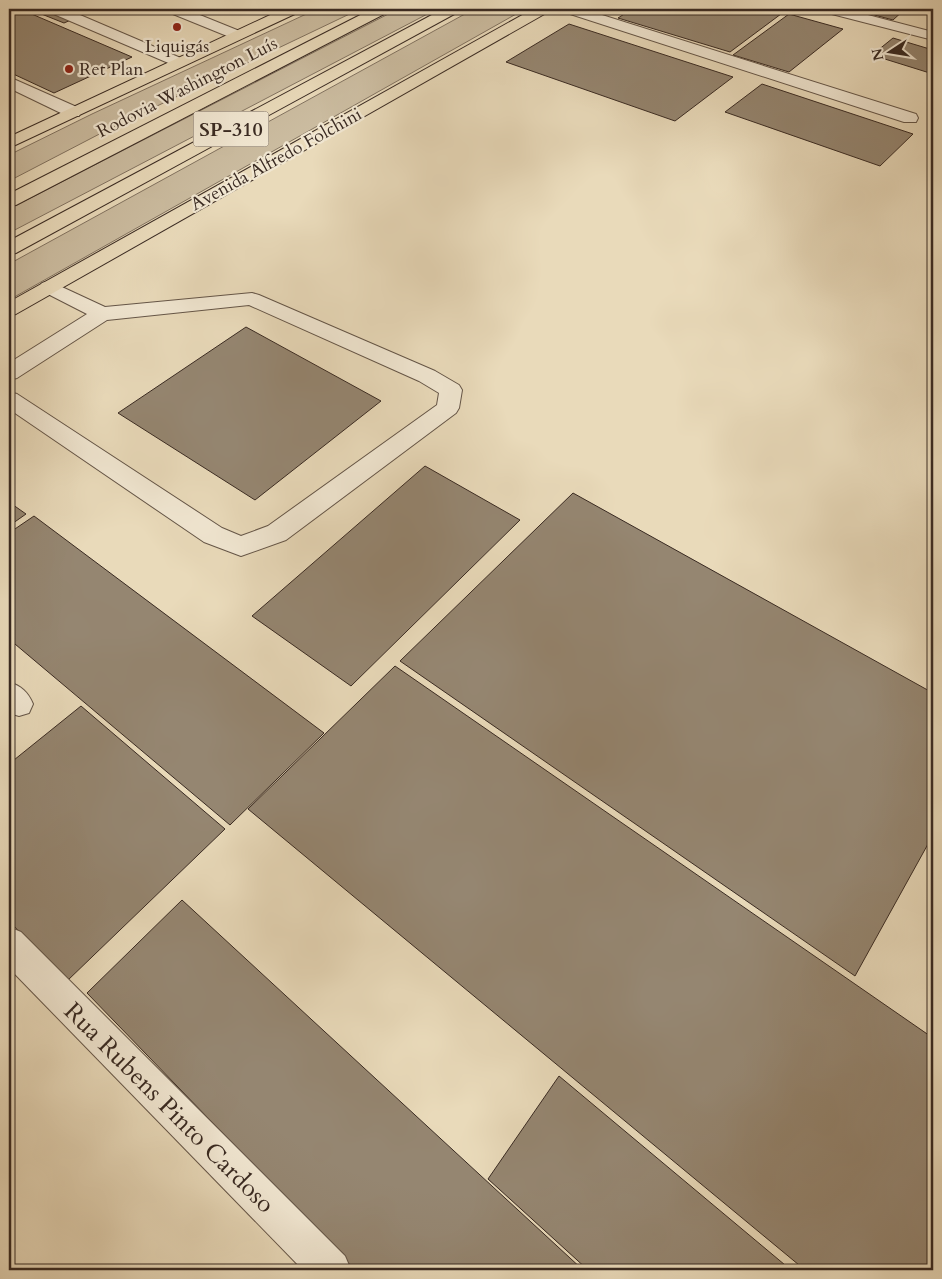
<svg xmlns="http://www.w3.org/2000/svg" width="942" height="1279" viewBox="0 0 942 1279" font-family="Cardo,serif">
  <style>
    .green { fill: #cbbca0; stroke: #827361 }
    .building { fill: #958671; stroke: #392a22 }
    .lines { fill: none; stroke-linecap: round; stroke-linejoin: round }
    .minor-casing { stroke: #655648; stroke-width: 2 }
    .major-casing { stroke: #392a22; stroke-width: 2 }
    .highway-casing { stroke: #392a22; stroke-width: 2 }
    .minor { fill: #f1e7d2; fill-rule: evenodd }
    .major { fill: #e9daba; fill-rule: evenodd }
    .highway { fill: #e9daba; fill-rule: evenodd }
    .poi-dot { fill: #8f2418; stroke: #f1e7d2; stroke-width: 2 }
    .labels { text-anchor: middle; stroke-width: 4.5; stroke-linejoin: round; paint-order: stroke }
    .far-poi-label { font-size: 18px; fill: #392a22; stroke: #f1e7d2 }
    .far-street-label { font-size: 18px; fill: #392a22; stroke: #f1e7d2 }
    .shield { fill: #f1e7d2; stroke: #706357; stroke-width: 1 }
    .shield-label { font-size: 20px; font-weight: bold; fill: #392a22 }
    .near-street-label { font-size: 25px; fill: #392a22; stroke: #f1e7d2 }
  </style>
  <rect width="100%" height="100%" fill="#e9daba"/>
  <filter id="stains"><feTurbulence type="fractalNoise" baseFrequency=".004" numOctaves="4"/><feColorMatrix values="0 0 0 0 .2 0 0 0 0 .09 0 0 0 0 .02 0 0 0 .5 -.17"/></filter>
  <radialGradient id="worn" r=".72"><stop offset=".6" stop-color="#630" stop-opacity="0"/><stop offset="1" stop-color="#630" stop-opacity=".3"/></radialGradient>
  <g class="green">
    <path d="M317,9H360L111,128L9,181V155L92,114Z"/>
    <path d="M398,9H437L9,233V209Z"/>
    <path d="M474,9H525L9,300V264Z"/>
  </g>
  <g class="building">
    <path d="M9,9H20L132,57L54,93L9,72Z"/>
    <path d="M29,9H76L87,13L64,23Z"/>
    <path d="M632,9H777L785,11L730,52L618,18Z"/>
    <path d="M852,9H905L893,20Z"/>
    <path d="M789,14L843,29L789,72L733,55Z"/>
    <path d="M569,24L733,77L675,121L506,62Z"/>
    <path d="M893,38L933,50V74L872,55Z"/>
    <path d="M762,84L913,134L880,166L725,112Z"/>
    <path d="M246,327L381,401L255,500L118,413Z"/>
    <path d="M425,466L520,520L351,686L252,616Z"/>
    <path d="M573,493L933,693V835L855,976L400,661Z"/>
    <path d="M9,502L26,514L9,526Z"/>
    <path d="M34,516L324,733L230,825L9,639V533Z"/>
    <path d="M395,666L933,1038V1270H805L248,809Z"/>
    <path d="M81,706L225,829L67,981L9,921V764Z"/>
    <path d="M182,900L583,1270H355L87,993Z"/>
    <path d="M559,1076L791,1270H588L488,1179Z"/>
  </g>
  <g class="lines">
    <defs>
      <g id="minor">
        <path d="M47,9H66L183,59L186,62L183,65H173L49,12Z"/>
        <path d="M166,9H185L242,32L244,35L242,38H232L168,12Z"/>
        <path d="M562,9H583L916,114L918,118L916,122H904L564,12Z"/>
        <path d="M822,9H845L933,32V40L824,12Z"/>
        <path d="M9,77L79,108L81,112L79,116H67L9,88Z"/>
        <path d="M49,281L105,307L252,293L259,295L435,371L459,385L462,390L459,408L456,413L286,540L241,556L204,542L9,409V392L17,394L222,528L241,536L268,526L437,405L439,393L419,381L249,305L107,320L17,378L9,380V363L87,314L42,291L39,287L42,283Z"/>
        <path d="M9,682C21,686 28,692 33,704L29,713L19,716L9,713Z"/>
        <path d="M9,927L21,932L345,1256L351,1270H303L9,968Z"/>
      </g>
      <g id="major">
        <path d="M283,9H301L299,12L9,148V137Z"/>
        <path d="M533,9H550L548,12L16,314L9,316V302Z"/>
      </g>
      <g id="highway">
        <path d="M372,9H390L388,12L16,205L9,206V194Z"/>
        <path d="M443,9H460L458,12L16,253L9,255V241Z"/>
      </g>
    </defs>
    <use href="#minor" class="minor-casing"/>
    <use href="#major" class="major-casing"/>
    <use href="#highway" class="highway-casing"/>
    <use href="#minor" class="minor"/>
    <use href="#major" class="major"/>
    <use href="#highway" class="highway"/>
  </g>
  <g class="poi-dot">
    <circle cx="177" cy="27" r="5"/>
    <circle cx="69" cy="69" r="5"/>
  </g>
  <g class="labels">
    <g class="far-poi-label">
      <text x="177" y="52">Liquigás</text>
      <text x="79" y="75" text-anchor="start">Ret Plan</text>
    </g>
    <g class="far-street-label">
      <text transform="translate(187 87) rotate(-27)" y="6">Rodovia Washington Luís</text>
      <text transform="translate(276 159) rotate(-29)" y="6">Avenida Alfredo Folchini</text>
    </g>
    <rect class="shield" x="193.5" y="111.5" width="75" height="35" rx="4"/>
    <g class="shield-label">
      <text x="231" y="136">SP-310</text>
    </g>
    <g class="near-street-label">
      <text transform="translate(170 1107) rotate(45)" y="9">Rua Rubens Pinto Cardoso</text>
    </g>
  </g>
  <rect width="942" height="1279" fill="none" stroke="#e9daba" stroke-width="30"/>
  <rect x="10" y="10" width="922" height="1259" fill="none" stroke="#392a22" stroke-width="2.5"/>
  <rect x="15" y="15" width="912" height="1249" fill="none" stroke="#392a22"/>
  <g transform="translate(890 52) rotate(258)" stroke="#f1e7d2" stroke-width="4" paint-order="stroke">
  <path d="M0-4L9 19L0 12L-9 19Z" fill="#392a22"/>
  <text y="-8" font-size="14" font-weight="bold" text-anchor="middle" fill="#392a22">N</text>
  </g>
  <rect width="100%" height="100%" filter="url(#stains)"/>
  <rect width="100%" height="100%" fill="url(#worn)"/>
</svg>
